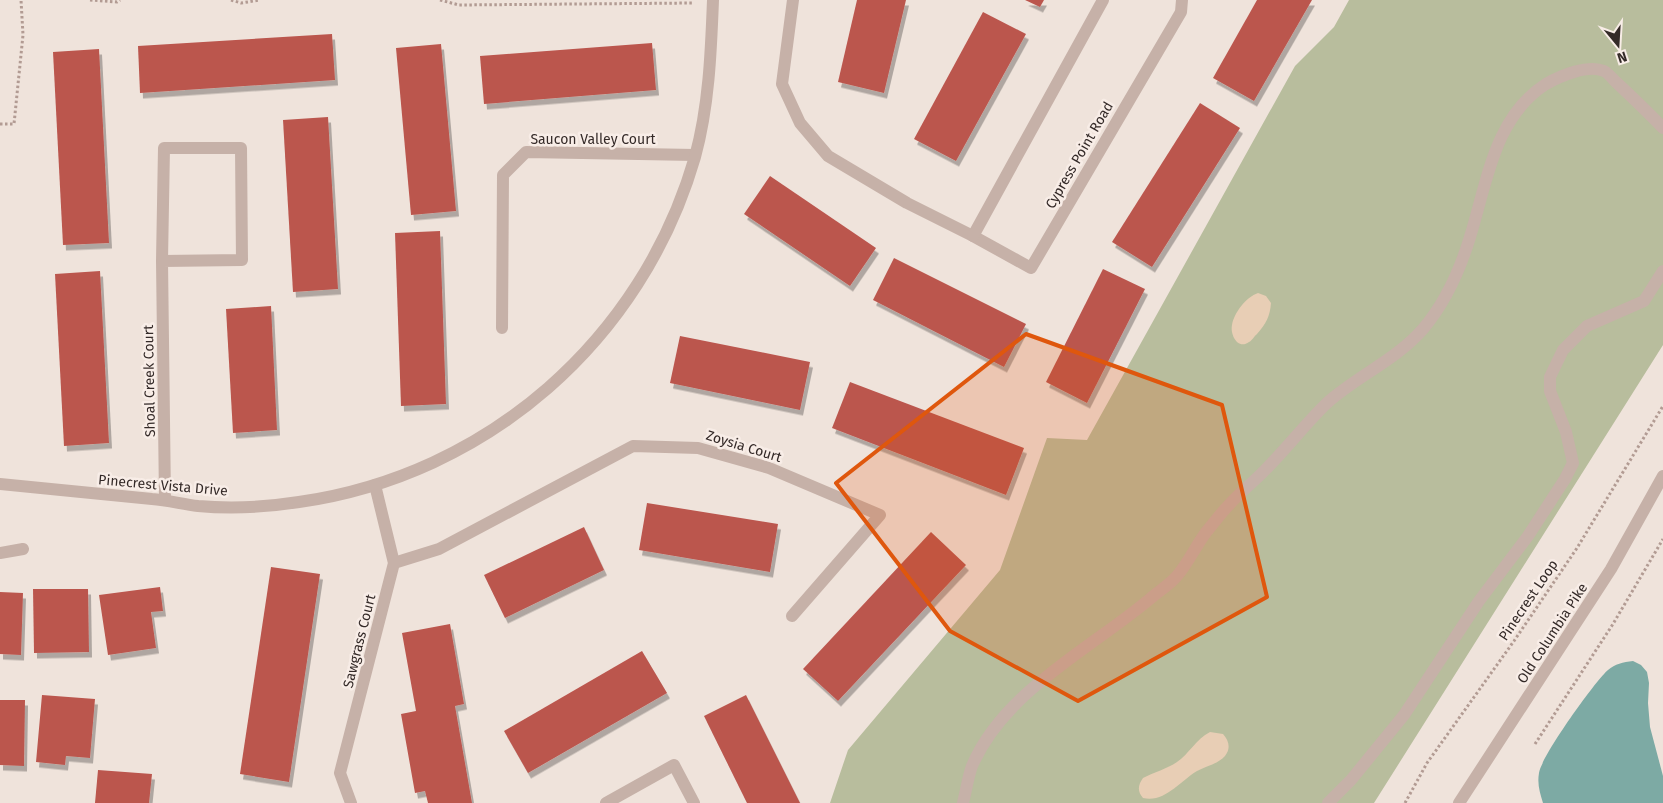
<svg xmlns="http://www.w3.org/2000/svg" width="1663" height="803" viewBox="0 0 1663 803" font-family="'Fira Sans',sans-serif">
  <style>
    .green { fill: #b8bd9d }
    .sand { fill: #e8ceb5 }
    .water { fill: #7daaa4 }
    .building { fill: #bb564e; filter: url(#shadow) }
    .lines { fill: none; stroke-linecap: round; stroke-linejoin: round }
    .path { stroke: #b29b93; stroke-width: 3; stroke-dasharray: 2.5 2.5; stroke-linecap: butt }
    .minor { stroke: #c6b1a8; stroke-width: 12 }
    .marked { fill: #df570d; fill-opacity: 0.2; stroke: #df570d; stroke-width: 4; stroke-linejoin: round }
    .labels { text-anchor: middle; stroke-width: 5; stroke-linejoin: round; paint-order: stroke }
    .street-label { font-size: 14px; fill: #342a28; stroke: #f8ede7 }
  </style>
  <defs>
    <filter id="shadow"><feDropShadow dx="3" dy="5.5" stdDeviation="0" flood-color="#0004"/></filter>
  </defs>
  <rect width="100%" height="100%" fill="#efe3db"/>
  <path class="green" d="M1349,0H1663V345L1374,803H830L848,750L1000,570L1047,438L1087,440L1295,66L1334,27Z"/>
  <g class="sand">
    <path d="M1258,293L1266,296L1271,303C1270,316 1266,324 1257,334C1254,336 1252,341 1249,342C1238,350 1230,335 1232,325C1234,313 1246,297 1258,293Z"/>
    <path d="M1210,732L1223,734C1229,741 1231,748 1225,756C1218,764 1206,766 1197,771C1180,781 1165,803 1143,798C1137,791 1138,785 1143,778C1154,772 1167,769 1177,762C1189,754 1196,739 1210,732Z"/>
  </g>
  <path class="water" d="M1633,661L1641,665L1647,672L1649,683L1648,703L1650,727L1663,776V803H1543C1540,793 1537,784 1539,773C1541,757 1595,681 1608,670C1615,664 1623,662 1633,661Z"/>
  <g class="building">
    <path d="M857,0H906L884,93L838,82Z"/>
    <path d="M1025,0H1044L1040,7Z"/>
    <path d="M1257,0H1312L1254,101L1213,78Z"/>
    <path d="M983,12L1026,34L956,161L914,139Z"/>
    <path d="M332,34L335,80L140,93L138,46Z"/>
    <path d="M652,43L656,90L484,104L480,56Z"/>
    <path d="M441,44L456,211L411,215L396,48Z"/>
    <path d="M99,49L109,243L63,245L53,52Z"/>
    <path d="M1200,103L1240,128L1152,267L1112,242Z"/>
    <path d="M328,117L338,289L293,292L283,120Z"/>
    <path d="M770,176L876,248L850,286L744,214Z"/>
    <path d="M440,231L446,404L401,406L395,233Z"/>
    <path d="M894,258L1026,324L1004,367L873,300Z"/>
    <path d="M1103,269L1145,289L1087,403L1046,382Z"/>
    <path d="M100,271L109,443L64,446L55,274Z"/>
    <path d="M271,306L277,430L233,433L226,309Z"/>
    <path d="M680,336L810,362L800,410L670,383Z"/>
    <path d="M850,382L1024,448L1006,495L832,428Z"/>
    <path d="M647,503L778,524L770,572L639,550Z"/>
    <path d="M584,527L604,570L505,618L484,575Z"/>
    <path d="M931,532L966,565L838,701L803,669Z"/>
    <path d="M271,567L320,574L289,782L240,774Z"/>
    <path d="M160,587L163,611L151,612L156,648L108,655L99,595Z"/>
    <path d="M33,589H88L89,652L34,653Z"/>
    <path d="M0,592L23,593L21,655L0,654Z"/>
    <path d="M450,624L464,704L455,706L472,803H428L425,791L415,793L401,714L416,711L402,633Z"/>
    <path d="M642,651L667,693L528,773L504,731Z"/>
    <path d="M42,695L95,699L90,758L66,756L65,765L36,762Z"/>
    <path d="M746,695L800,803H747L704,716Z"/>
    <path d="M0,700H25L24,766L0,765Z"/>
    <path d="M98,770L152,774L149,803H95Z"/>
  </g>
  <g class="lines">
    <g class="path">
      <path d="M90,0L117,2L120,0"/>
      <path d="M231,0L241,3L260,0"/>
      <path d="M440,0L459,5L694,3"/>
      <path d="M0,124H14L23,35L21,0"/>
      <path d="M1535,744L1613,624L1663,539"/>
      <path d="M1405,803L1427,763L1514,641L1577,548L1663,406"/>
    </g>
    <g class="minor">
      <path d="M793,0L782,84L800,123L828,156L907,203L973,236L1031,268L1181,12L1182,0"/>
      <path d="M973,236L1103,0"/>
      <path d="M162,261L242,260L241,148H164L162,261L165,500"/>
      <path d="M502,328L503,175L526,152L695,155"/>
      <path d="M0,484C51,489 101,494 152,499C167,500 182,504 198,506C230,509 267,507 299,502C488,475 642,340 695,157C709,106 711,52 713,0"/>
      <path d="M0,553L23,549"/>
      <path d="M394,563L439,549L633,446L698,448L769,468L880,515L792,616"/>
      <path d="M351,803L340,773L394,563L375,485"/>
      <path d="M606,803L674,765L694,803"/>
      <path d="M963,803C966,791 968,777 972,766C1004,691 1092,648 1151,598C1159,591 1169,585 1176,577C1188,564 1196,545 1207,531C1214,523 1220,514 1228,506C1240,492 1255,481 1267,468C1288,447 1306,423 1327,403C1357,376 1396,360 1423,329C1445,303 1460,270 1470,237C1487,183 1494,117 1546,84C1560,76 1588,64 1604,71C1608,73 1613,79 1616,82C1632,97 1648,112 1663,128"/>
      <path d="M1328,803L1351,780L1404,715L1479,601L1528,536L1565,479L1573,463L1566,432L1550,391V377L1563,350L1587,326L1644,301L1663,271"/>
      <path d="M1459,803L1611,569L1663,476"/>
    </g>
  </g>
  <path class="marked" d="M1026,334L1222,405L1267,597L1078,701L950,631L836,483Z"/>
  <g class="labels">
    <g class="street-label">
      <text x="593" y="144">Saucon Valley Court</text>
      <text transform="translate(1079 155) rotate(-60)" y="5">Cypress Point Road</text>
      <text transform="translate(149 381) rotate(-91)" y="5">Shoal Creek Court</text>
      <text transform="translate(744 446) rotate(17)" y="5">Zoysia Court</text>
      <text transform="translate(163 485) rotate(5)" y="5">Pinecrest Vista Drive</text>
      <text transform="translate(1528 600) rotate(-56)" y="5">Pinecrest Loop</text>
      <text transform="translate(1552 633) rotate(-57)" y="5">Old Columbia Pike</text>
      <text transform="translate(359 641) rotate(-76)" y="5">Sawgrass Court</text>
    </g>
  </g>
  <g transform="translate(1618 45) rotate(162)" stroke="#f8ede7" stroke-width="4" paint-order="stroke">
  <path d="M0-4L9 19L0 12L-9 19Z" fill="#342a28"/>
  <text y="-8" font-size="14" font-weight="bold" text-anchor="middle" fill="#342a28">N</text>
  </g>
</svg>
